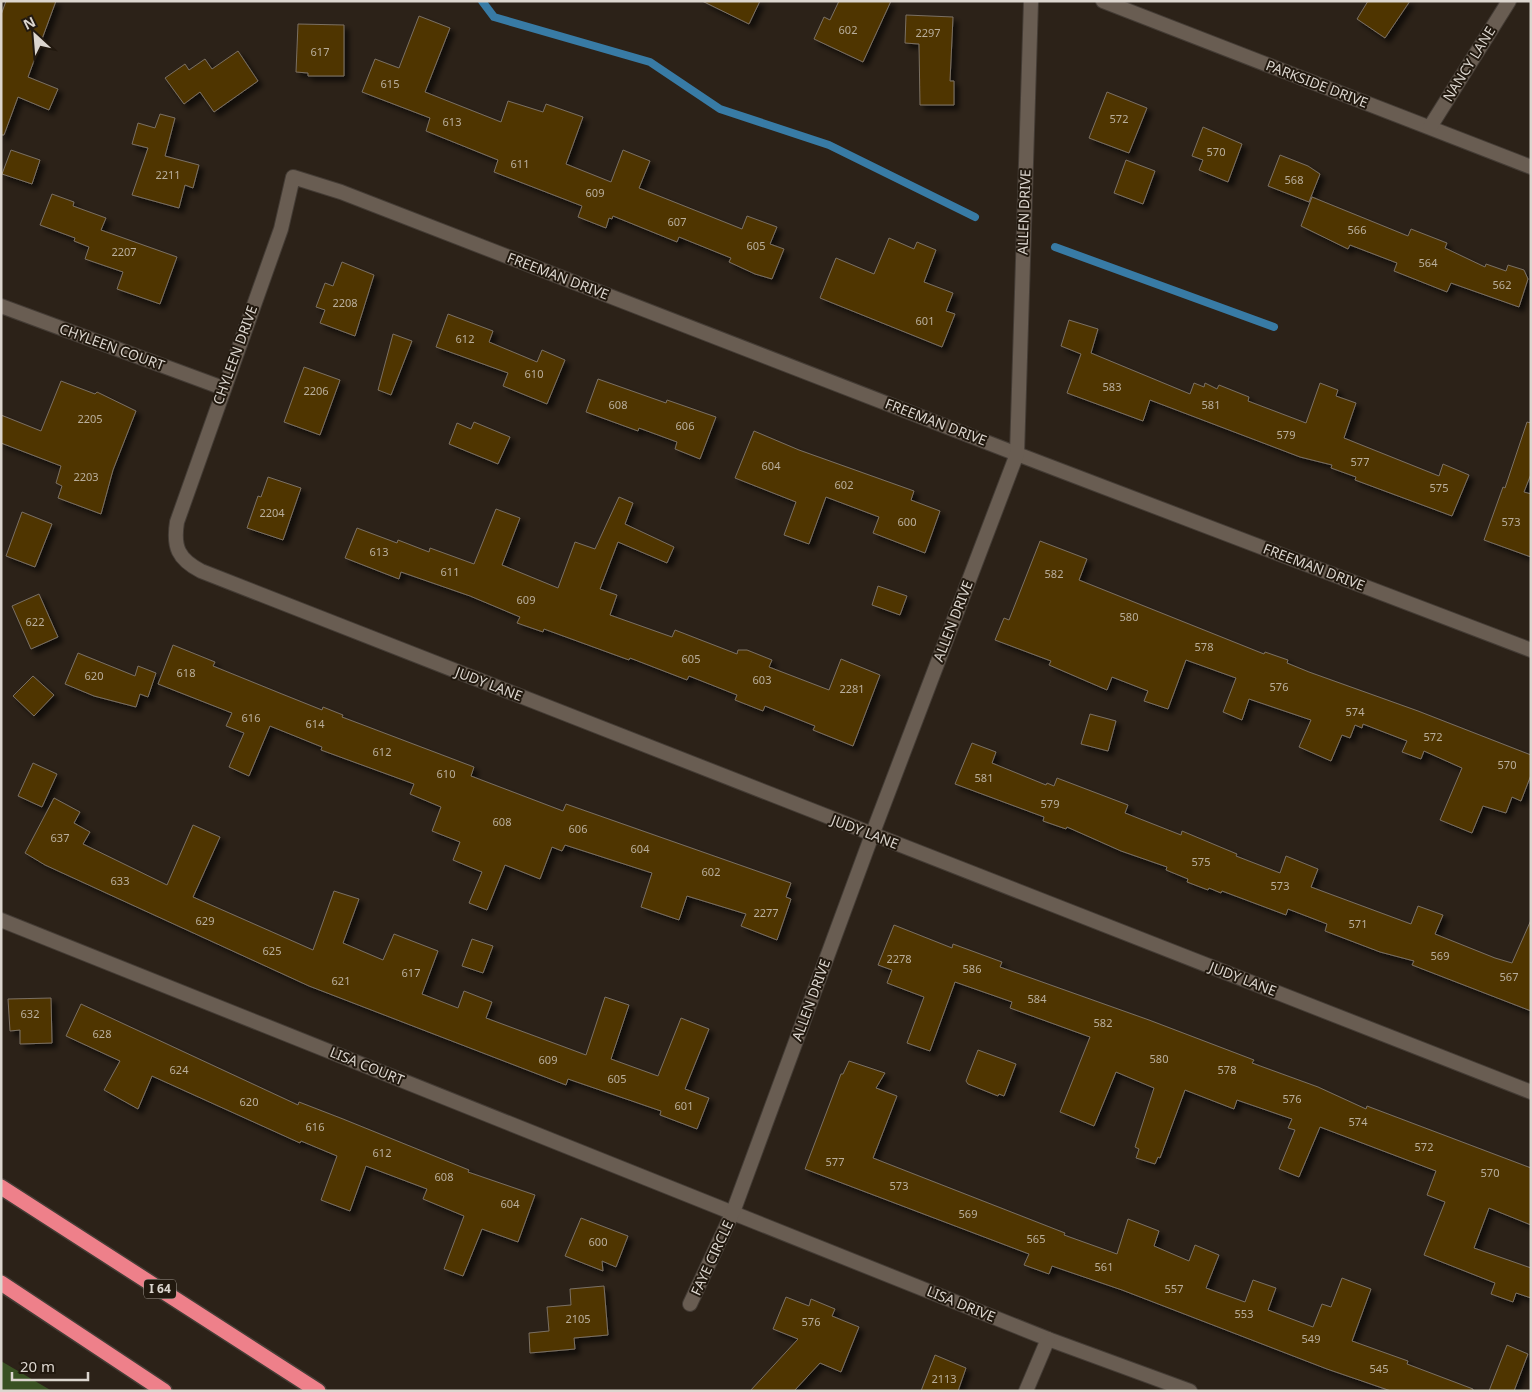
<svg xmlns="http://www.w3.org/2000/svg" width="1532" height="1392" viewBox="0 0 1532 1392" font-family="'Noto Sans',sans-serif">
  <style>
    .green { fill: #395122 }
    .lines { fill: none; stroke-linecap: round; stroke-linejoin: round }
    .stream { stroke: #387ba5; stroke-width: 8 }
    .building { fill: #503400; stroke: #7a7063; filter: url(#shadow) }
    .minor-casing { stroke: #443c35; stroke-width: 16 }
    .motorway-casing { stroke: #443c35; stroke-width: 18 }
    .minor { stroke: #695d52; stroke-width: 14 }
    .motorway { stroke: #ee808a; stroke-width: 15 }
    .labels { text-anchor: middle; stroke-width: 4; stroke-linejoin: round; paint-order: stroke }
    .number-label { font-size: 11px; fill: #b9ae9b }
    .shield { fill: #22190f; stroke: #a49d95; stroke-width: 1 }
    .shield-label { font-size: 12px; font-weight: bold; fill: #dcd6cf }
    .street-label { font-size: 14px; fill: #dcd6cf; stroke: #22190f }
  </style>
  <defs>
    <filter id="shadow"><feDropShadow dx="4.5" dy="4.5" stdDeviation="2.5" flood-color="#0009"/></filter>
  </defs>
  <rect width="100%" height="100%" fill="#2c2218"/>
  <path class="green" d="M1,1361L52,1391H1Z"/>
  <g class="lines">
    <g class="stream">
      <path d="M482,1L494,17L650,62L720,109L829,145L975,217"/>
      <path d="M1055,247L1274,327"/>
    </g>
  </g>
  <g class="building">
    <path d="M6,1H56L28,77L58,89L49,110L18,97L4,135H1V15Z"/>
    <path d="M702,1H760L749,24Z"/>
    <path d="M839,1H891L863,62L814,39L824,17L830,20Z"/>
    <path d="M1368,1H1410L1385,38L1357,19Z"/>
    <path d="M906,15L953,17L950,81H954V105H920L919,44L905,43Z"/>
    <path d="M419,16L450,28L425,92L501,122L508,101L543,112L546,104L583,117L566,164L611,182L623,150L650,161L639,188L742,229L747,216L777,227L770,244L784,249L772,279L755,274L729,262L731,258L679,237L677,242L613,216L612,219L609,218L606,228L578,217L582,206L494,172L498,160L426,131L430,118L362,92L375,59L399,68Z"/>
    <path d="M298,24L344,25V76H308V73L296,72Z"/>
    <path d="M238,51L258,81L214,112L200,92L184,104L165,78L185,64L189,70L205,59L212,69Z"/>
    <path d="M1107,92L1147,108L1129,153L1089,138Z"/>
    <path d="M160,114L175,118L165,156L199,165L193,188L185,185L179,208L132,195L148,148L132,144L138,123L155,128Z"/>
    <path d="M1203,127L1242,144L1228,182L1199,170L1203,160L1192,156Z"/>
    <path d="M11,150L40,160L32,184L2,174Z"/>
    <path d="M1280,155L1308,166L1320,174L1309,202L1268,186Z"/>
    <path d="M1126,160L1155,171L1143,204L1114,193Z"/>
    <path d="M52,194L74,202L73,206L106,218L101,230L177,257L160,304L117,289L123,272L85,259L89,247L74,241L75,238L40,225Z"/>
    <path d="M1312,197L1408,236L1411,229L1447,243L1445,248L1485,267L1486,264L1506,271L1508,265L1524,270L1528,279L1519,307L1451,283L1447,292L1394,271L1397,263L1350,245L1348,249L1301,226Z"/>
    <path d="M889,238L914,249L917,242L936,250L924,282L953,293L946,311L955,314L942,347L820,298L836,258L874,274Z"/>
    <path d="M342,262L374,275L355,336L320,323L325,310L316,307L325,283L333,286Z"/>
    <path d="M448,314L493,331L489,342L537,362L542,350L565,360L547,404L503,386L508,373L436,347Z"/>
    <path d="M1069,320L1098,329L1091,353L1190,394L1194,383L1204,387L1205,383L1217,389L1219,385L1249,397L1248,401L1306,423L1320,383L1338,390L1336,396L1356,403L1344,438L1439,476L1443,464L1469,475L1452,516L1355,480L1356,477L1331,468L1332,465L1300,457L1150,400L1143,421L1067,393L1081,354L1061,346Z"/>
    <path d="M393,334L412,341L391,395L378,390Z"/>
    <path d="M304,367L340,380L320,435L284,422Z"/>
    <path d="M598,379L666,403L667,400L716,417L700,459L675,449L677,442L639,428L638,431L586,412Z"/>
    <path d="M61,381L95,394L97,392L136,411L113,470L101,514L58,498L62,486L56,483L61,466L1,443V415L41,431Z"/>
    <path d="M474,422L510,437L498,464L449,444L457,423L471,429Z"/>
    <path d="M1527,422L1531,423V474L1524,492L1531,494V557L1484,540L1503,487L1505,488Z"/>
    <path d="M754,431L799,450L914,491L911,500L940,511L925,553L873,533L879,517L826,497L809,544L784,535L796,502L735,478Z"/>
    <path d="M268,477L301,488L283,540L247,528L258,496L261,497Z"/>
    <path d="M619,497L633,503L625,524L674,547L667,563L618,542L600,589L617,595L610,615L672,637L675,630L737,654L738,650H747L772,660L769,667L829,690L841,659L880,675L853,746L813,730L815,726L765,706L763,711L735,700L737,695L689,676L687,680L630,658L629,660L544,629L543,632L517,623L520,617L470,596L401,572L399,579L345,558L357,528L397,543L398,540L429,552L430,548L474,564L496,509L520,518L502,565L558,588L575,542L595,549Z"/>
    <path d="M22,512L52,524L35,567L6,556Z"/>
    <path d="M1040,541L1087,559L1079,580L1264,654L1265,652L1288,660L1287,663L1309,672L1418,711L1531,755V775L1521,801L1512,797L1506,813L1483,806L1472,833L1440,820L1462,768L1424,751L1421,759L1402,752L1407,741L1363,724L1362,728L1355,725L1350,738L1342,735L1331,761L1299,747L1311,720L1249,699L1242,720L1223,712L1236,678L1186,660L1168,709L1144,701L1148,691L1112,677L1107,690L1049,665L1051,661L995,640L1004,618L1009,620Z"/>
    <path d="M878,586L907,596L900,615L872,605Z"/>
    <path d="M39,594L58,637L31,649L12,606Z"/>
    <path d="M173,645L215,662L213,666L282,694L322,710L323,707L343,715L342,717L474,767L471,776L563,811L566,804L791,883L786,897L791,899L777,940L741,926L746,914L687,896L679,920L641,907L652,873L565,845L562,851L552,847L540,879L505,865L487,910L469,903L482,872L453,860L460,842L432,831L441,807L410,794L414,784L321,750L322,747L270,726L249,776L229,767L244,733L226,726L232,713L158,684Z"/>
    <path d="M78,653L135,676L138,666L156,673L148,697L140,694L136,707L94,696L65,684Z"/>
    <path d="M33,676L54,695L34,716L13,696Z"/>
    <path d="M1090,714L1116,721L1108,751L1081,744Z"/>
    <path d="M972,743L996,752L992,763L1046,785L1047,783L1054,786L1057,778L1128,805L1125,813L1181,835L1182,831L1237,854L1236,856L1280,873L1286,856L1318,869L1311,887L1411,924L1418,906L1443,915L1435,934L1495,958L1512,963L1531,920V1011L1412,965L1414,961L1380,952L1325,931L1327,924L1288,909L1286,915L1222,891L1221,893L1209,888L1208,890L1187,882L1188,879L1166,870L1167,867L1121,851L1067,827L1066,829L1043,821L1044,817L955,784Z"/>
    <path d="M33,763L57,774L42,807L18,796Z"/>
    <path d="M54,798L80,812L74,823L90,832L83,844L167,885L193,825L220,837L193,897L313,950L334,891L359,899L343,943L383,960L394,934L438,951L422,994L458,1008L464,991L492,1002L486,1018L586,1055L605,997L629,1005L611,1059L658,1076L681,1018L709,1029L685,1089L709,1098L697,1129L660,1115L661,1111L568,1079L566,1085L309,986L45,865L25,853Z"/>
    <path d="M894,925L952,948L953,944L1002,962L1000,967L1149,1020L1254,1060L1252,1063L1318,1087L1366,1109L1367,1106L1531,1168V1225L1489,1208L1474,1248L1531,1268V1298L1516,1293L1513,1302L1491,1294L1495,1283L1424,1255L1445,1202L1427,1195L1436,1171L1320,1127L1299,1177L1279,1169L1295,1130L1288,1128L1292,1119L1237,1100L1234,1109L1185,1090L1160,1158L1158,1157L1155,1164L1136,1158L1139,1149L1135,1147L1154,1088L1116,1072L1094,1126L1060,1112L1090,1037L1010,1008L1012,1002L955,982L930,1051L907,1043L924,997L887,983L892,970L878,965Z"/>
    <path d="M472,939L493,946L483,973L462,966Z"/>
    <path d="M51,998L52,1043L20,1044V1030L10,1031L8,999Z"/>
    <path d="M81,1004L298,1105L299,1102L343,1119L469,1170L468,1172L535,1195L518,1242L482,1229L463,1276L444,1269L464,1216L423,1199L427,1189L366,1166L350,1211L321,1200L337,1156L301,1141L300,1143L152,1076L138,1109L104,1090L120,1061L66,1036Z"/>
    <path d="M978,1050L1016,1064L1004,1096L999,1094L998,1096L968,1084L966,1081Z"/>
    <path d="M849,1061L885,1073L876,1088L897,1096L873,1158L1065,1233L1064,1235L1117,1254L1128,1219L1159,1231L1154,1246L1189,1261L1195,1245L1219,1255L1206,1288L1245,1302L1253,1280L1276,1288L1268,1310L1313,1327L1322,1304L1331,1307L1342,1278L1371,1289L1352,1341L1408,1361L1407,1364L1473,1389V1391H1391L1327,1369L1122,1290L1052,1266L1049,1274L1024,1265L1029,1254L805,1169L841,1074H843Z"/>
    <path d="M581,1218L628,1236L616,1267L602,1261L603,1271L565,1256Z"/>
    <path d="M604,1286L608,1335L574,1338L575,1349L530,1353L529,1333L549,1331L547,1307L571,1305L570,1289Z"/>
    <path d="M786,1297L809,1306L811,1299L835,1309L832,1316L859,1327L841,1372L820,1363L794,1391H750L798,1339L773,1329Z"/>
    <path d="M1507,1345L1528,1354L1514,1391H1489Z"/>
    <path d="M935,1355L966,1368L958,1391H921Z"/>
  </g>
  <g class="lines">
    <defs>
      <g id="minor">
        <path d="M1103,1L1531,167"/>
        <path d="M1430,127L1509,1"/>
        <path d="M1,306L223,388"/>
        <path d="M1531,650L1017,454L341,192L293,177L281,229L177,522C173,547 178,559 201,571L1531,1092"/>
        <path d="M1,920L1048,1339L1190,1391"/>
        <path d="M690,1304L733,1212L872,835L1017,454L1031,1"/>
        <path d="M1026,1391L1048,1339"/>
      </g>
      <g id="motorway">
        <path d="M1,1187L318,1391"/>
        <path d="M1,1283L164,1391"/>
      </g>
    </defs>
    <use href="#minor" class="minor-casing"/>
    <use href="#motorway" class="motorway-casing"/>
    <use href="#minor" class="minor"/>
    <use href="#motorway" class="motorway"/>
  </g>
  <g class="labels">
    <g class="number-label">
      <text x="848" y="34">602</text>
      <text x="928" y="37">2297</text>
      <text x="320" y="56">617</text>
      <text x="390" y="88">615</text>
      <text x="1119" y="123">572</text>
      <text x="452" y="126">613</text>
      <text x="1216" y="156">570</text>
      <text x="520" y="168">611</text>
      <text x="168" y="179">2211</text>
      <text x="1294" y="184">568</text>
      <text x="595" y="197">609</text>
      <text x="677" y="226">607</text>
      <text x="1357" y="234">566</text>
      <text x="756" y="250">605</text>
      <text x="124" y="256">2207</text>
      <text x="1428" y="267">564</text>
      <text x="1502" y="289">562</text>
      <text x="345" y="307">2208</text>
      <text x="925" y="325">601</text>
      <text x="465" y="343">612</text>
      <text x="534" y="378">610</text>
      <text x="1112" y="391">583</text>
      <text x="316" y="395">2206</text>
      <text x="618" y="409">608</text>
      <text x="1211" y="409">581</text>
      <text x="90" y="423">2205</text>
      <text x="685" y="430">606</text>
      <text x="1286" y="439">579</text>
      <text x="1360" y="466">577</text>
      <text x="771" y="470">604</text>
      <text x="86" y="481">2203</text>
      <text x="844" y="489">602</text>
      <text x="1439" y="492">575</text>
      <text x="272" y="517">2204</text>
      <text x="907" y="526">600</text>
      <text x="1511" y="526">573</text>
      <text x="379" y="556">613</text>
      <text x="450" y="576">611</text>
      <text x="1054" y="578">582</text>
      <text x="526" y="604">609</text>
      <text x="1129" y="621">580</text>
      <text x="35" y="626">622</text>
      <text x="1204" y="651">578</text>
      <text x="691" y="663">605</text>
      <text x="186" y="677">618</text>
      <text x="94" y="680">620</text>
      <text x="762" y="684">603</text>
      <text x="1279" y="691">576</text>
      <text x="852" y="693">2281</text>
      <text x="1355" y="716">574</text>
      <text x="251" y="722">616</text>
      <text x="315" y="728">614</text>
      <text x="1433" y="741">572</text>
      <text x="382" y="756">612</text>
      <text x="1507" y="769">570</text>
      <text x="446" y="778">610</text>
      <text x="984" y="782">581</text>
      <text x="1050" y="808">579</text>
      <text x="502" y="826">608</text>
      <text x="578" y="833">606</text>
      <text x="60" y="842">637</text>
      <text x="640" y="853">604</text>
      <text x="1201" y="866">575</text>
      <text x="711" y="876">602</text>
      <text x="120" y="885">633</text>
      <text x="1280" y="890">573</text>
      <text x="766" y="917">2277</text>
      <text x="205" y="925">629</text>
      <text x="1358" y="928">571</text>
      <text x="272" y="955">625</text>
      <text x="1440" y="960">569</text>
      <text x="899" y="963">2278</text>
      <text x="972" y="973">586</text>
      <text x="411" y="977">617</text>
      <text x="1509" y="981">567</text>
      <text x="341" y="985">621</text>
      <text x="1037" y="1003">584</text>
      <text x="30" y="1018">632</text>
      <text x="1103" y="1027">582</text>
      <text x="102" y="1038">628</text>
      <text x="1159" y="1063">580</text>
      <text x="548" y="1064">609</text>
      <text x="179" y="1074">624</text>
      <text x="1227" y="1074">578</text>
      <text x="617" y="1083">605</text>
      <text x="1292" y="1103">576</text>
      <text x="249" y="1106">620</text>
      <text x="684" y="1110">601</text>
      <text x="1358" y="1126">574</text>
      <text x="315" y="1131">616</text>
      <text x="1424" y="1151">572</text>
      <text x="382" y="1157">612</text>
      <text x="835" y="1166">577</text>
      <text x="1490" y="1177">570</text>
      <text x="444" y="1181">608</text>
      <text x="899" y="1190">573</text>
      <text x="510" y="1208">604</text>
      <text x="968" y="1218">569</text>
      <text x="1036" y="1243">565</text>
      <text x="598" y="1246">600</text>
      <text x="1104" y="1271">561</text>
      <text x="1174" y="1293">557</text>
      <text x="1244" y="1318">553</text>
      <text x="578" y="1323">2105</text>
      <text x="811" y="1326">576</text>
      <text x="1311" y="1343">549</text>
      <text x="1379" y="1373">545</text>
      <text x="944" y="1383">2113</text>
    </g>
    <rect class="shield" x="144" y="1279.5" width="32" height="19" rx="4"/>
    <g class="shield-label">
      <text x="160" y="1293">I 64</text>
    </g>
    <g class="street-label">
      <text transform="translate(1469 64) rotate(-58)" y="5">NANCY LANE</text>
      <text transform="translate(1317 84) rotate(21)" y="5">PARKSIDE DRIVE</text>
      <text transform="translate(1024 212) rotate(-88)" y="5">ALLEN DRIVE</text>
      <text transform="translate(558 276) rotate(21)" y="5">FREEMAN DRIVE</text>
      <text transform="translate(112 347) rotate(20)" y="5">CHYLEEN COURT</text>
      <text transform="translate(235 355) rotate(-70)" y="5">CHYLEEN DRIVE</text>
      <text transform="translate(936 422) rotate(21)" y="5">FREEMAN DRIVE</text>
      <text transform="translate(1314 567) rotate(21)" y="5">FREEMAN DRIVE</text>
      <text transform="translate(953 621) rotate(-69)" y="5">ALLEN DRIVE</text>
      <text transform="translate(489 684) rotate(21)" y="5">JUDY LANE</text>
      <text transform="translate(865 832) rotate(21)" y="5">JUDY LANE</text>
      <text transform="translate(1243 979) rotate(21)" y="5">JUDY LANE</text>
      <text transform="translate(811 1000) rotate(-70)" y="5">ALLEN DRIVE</text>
      <text transform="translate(367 1066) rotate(22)" y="5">LISA COURT</text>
      <text transform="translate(712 1258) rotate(-65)" y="5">FAYE CIRCLE</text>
      <text transform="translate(961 1304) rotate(22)" y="5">LISA DRIVE</text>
    </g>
  </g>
  <rect width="1532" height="1392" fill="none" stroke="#dcd6cf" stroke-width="5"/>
  <g transform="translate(35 35) rotate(334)" stroke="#22190f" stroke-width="4" paint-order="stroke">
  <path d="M0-4L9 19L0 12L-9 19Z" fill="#dcd6cf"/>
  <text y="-8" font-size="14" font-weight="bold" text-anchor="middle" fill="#dcd6cf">N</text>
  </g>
  <path d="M12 1372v8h76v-8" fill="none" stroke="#dcd6cf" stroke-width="2.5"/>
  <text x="20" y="1372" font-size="15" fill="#dcd6cf" stroke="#22190f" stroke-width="4" paint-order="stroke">20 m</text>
</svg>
